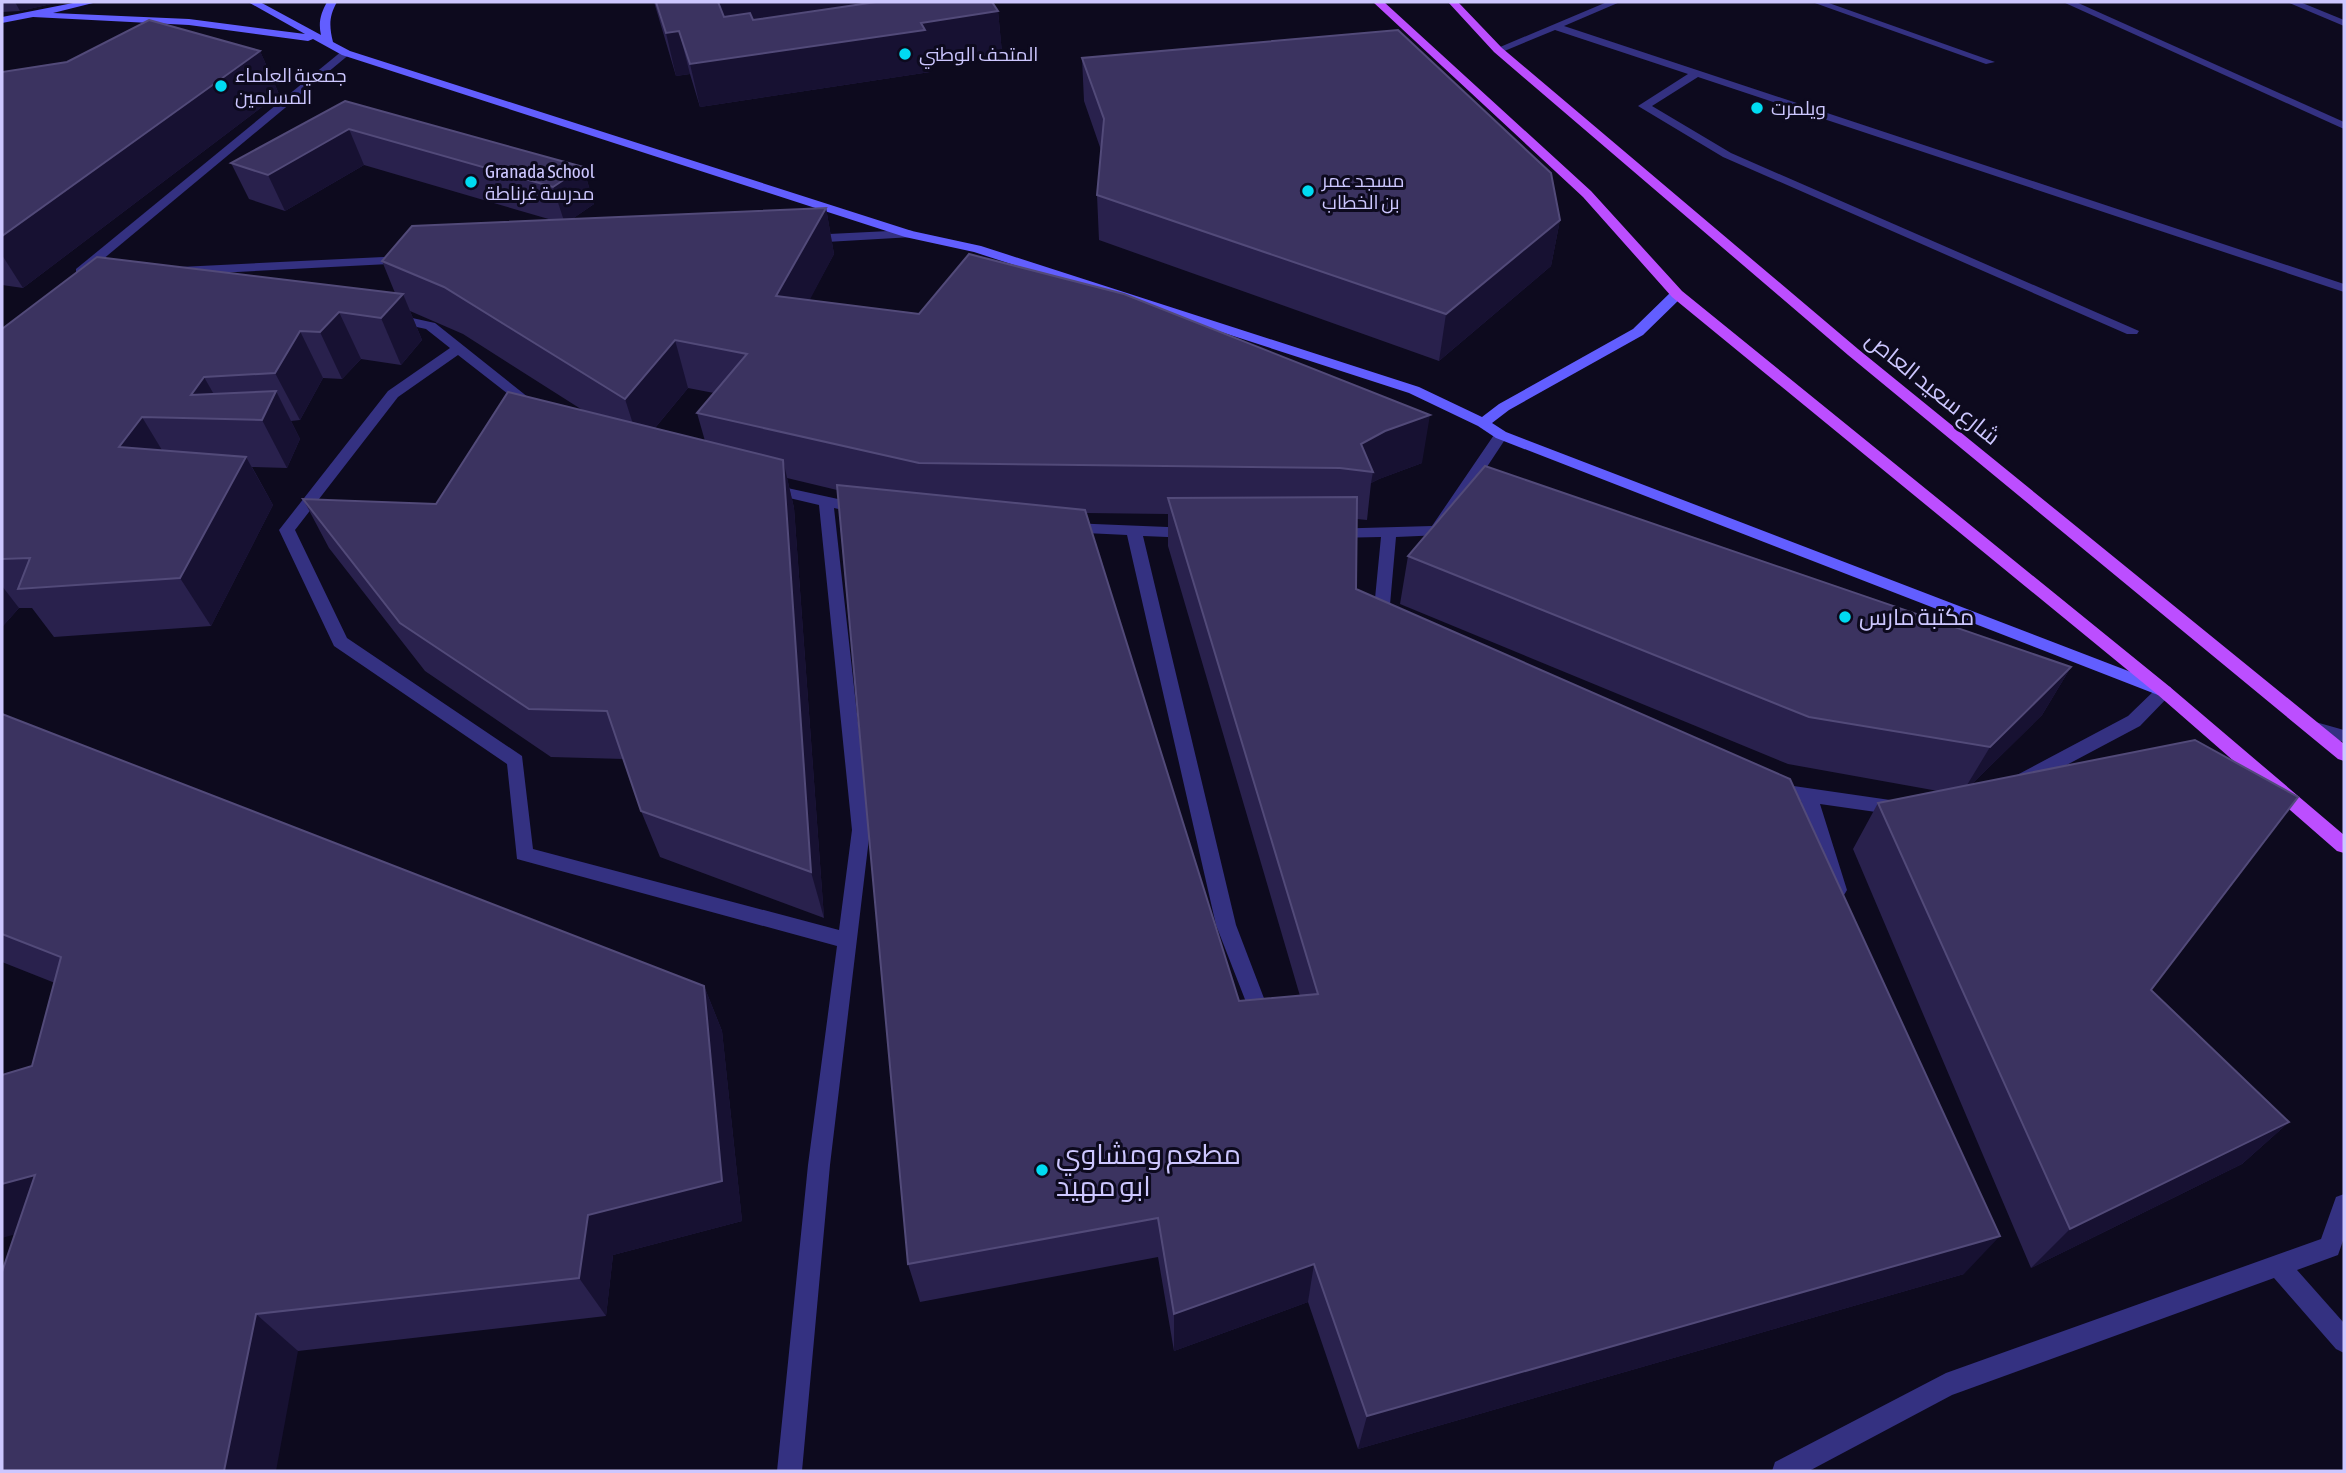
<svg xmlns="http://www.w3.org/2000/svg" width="2346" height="1473" viewBox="0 0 2346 1473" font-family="'Asap Condensed',Cairo,sans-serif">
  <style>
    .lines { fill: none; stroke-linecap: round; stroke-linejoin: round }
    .minor { fill: #343181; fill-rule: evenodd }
    .secondary { fill: #625eff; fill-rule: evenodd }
    .primary { fill: #bc4eff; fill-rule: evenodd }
    .wall { fill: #29214d; fill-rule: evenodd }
    .shaded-wall { fill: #171132 }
    .building { fill: #3b3360; stroke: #524a79; stroke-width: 2 }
    .poi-dot { fill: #00dbf2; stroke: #0d0a1e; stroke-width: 2.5 }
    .labels { text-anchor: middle; stroke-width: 6; stroke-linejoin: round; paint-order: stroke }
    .far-poi-label { font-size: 19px; fill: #cdc7ff; stroke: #0d0a1e; text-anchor: start }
    .street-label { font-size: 23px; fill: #cdc7ff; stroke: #0d0a1e }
    .poi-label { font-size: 23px; fill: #cdc7ff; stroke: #0d0a1e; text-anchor: start }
    .near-poi-label { font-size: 28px; fill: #cdc7ff; stroke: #0d0a1e; text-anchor: start }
  </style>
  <rect width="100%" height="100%" fill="#0d0a1e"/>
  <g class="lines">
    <g class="minor">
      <path d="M1607,2H1620L1564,26L2344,284V292L1698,77L1652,106L1731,153L2139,331L2137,334H2127L1723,157L1638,106L1688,74L1555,30L1502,52L1493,50Z"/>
      <path d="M1812,2H1826L1995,62L1986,64Z"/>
      <path d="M2063,2H2076L2344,122V129Z"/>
      <path d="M2287,2H2300L2344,20V26Z"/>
      <path d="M342,51L351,53L84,275H76V269Z"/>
      <path d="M909,230L913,231V237L809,243L803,239L809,235Z"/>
      <path d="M404,256L410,260L408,263L180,275L174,271L180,267Z"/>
      <path d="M394,314L435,323L543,409L541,412H531L458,355L398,397L295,530L347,638L522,756L533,849L839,930L852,830L819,505L764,492L762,489L769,484L861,504L869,509L861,514L834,508L870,830L830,1165L802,1471H777L808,1165L837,946L517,859L507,764L334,646L279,530L388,391L450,348L426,329L389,321L387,318Z"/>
      <path d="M1501,431L1508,435L1442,535L1396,537L1389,616L1393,621L1385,627L1373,619L1381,537L1332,538L1324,533L1327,529L1432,526L1496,432Z"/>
      <path d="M1070,523L1192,528L1200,533L1192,538L1143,536L1236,925L1270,1014L1267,1020L1260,1023L1253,1020L1216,925L1127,535L1065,532L1062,528L1065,524Z"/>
      <path d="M2164,685L2170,687L2173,691L2170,695L2140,726L2027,786H2015L2012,781L2015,776L2128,716L2158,687Z"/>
      <path d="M2312,721L2344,730V742L2306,732L2303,727Z"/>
      <path d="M1772,783L1897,801L1903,803L1906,808L1903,813L1897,815L1820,804L1847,890L1844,895L1837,898L1830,895L1827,890L1801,801L1766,795L1763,790L1766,785Z"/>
      <path d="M2344,1194V1238L2338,1255L2297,1270L2344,1323V1353L2336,1349L2274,1278L1952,1395L1809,1471H1772L1775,1462L1946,1373L2321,1239L2336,1197Z"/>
    </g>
    <path class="secondary" d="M78,2H97L53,13L189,19L305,34L248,2H260L321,35C318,22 321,13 327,2H337C329,16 329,26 333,42L350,51L912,231L981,246L1419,387L1482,417L1499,404L1633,329L1672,291H1682V297L1643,335L1509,410L1492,423L1506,432L2170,687L2173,691L2164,697L2158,695L1496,438L1478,426L1409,393L974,252L905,237L342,55L313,39L308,41L189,25L33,17L2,23V17Z"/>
    <g class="primary">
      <path d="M1373,2H1384L1591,191L1682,291L2170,687L2344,835V853L2337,851L2158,695L1672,297L1583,197Z"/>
      <path d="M1448,2H1458L1502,48L1858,349L2344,744V761L2338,759L1848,355L1494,52Z"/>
    </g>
  </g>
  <g class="wall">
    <path d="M2,2H60L20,11L2,12Z"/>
    <path d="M654,2H992L998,11L1002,53L929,65L930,72L700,107L690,74L676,76Z"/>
    <path d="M260,51L279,94L23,288L2,285V72Z"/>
    <path d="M1082,58L1560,220L1551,266L1439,361L1099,240L1097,195L1101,150L1084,101Z"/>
    <path d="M345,101L583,167L594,204L572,219L826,208L834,254L809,300L1422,463L1379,479L1371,483L1367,520L1357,519L1356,589L1964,1274L1358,1449L1308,1302L1174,1351L1158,1257L920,1302L908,1264L837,490L787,478L794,508L824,918L660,857L641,811L624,759L551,757L425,671L329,548L303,499L436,504L584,411L463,334L410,311L422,340L401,365L361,359L342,379L323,378L300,420L291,421L300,439L287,468L252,467L273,505L211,626L54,637L32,608H19L2,627V329L395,293L382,261L552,220L364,165L285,211L249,199L231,163ZM688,388L714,393L697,413L705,441L655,428ZM1086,513L1168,514V546L1300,996L1239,1001Z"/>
    <path d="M1408,556L2071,667L2042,715L1972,784L2151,990L2289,1122L2242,1164L2031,1268L1853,849L1878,803L1938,791L1788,764L1400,604Z"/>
    <path d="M2,714L704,986L722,1031L742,1221L613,1255L606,1316L298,1351L15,1234L32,1066L55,983L2,962Z"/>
  </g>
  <g class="shaded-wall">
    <path d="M15,2H60L20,11Z"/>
    <path d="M714,2H880L719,26Z"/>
    <path d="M998,11L1002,53L929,65L930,72L700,107L690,64L921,23Z"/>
    <path d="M679,31L690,74L676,76L666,33Z"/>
    <path d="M260,51L279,94L23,288L2,255V236Z"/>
    <path d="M349,129L364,165L285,211L268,175Z"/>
    <path d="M583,167L594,204L565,224L553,187Z"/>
    <path d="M826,208L834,254L787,343L776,296Z"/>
    <path d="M1560,220L1551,266L1439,361L1446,314Z"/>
    <path d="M403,294L422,340L401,365L381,318Z"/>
    <path d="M339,312L361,359L342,379L320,332Z"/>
    <path d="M300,331L323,378L300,420L275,373Z"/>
    <path d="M675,340L688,388L640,446L625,399Z"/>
    <path d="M204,377L228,419L191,395Z"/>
    <path d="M276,391L300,439L287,468L262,420Z"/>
    <path d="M1430,415L1422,463L1379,479L1371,483L1373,472L1361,444L1385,431Z"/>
    <path d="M142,417L171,465L119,447Z"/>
    <path d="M246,457L273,505L211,626L180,578Z"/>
    <path d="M783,460L794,508L824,918L811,872Z"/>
    <path d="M2,586L19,608L2,627Z"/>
    <path d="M2071,667L2042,715L1961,795L1990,747Z"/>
    <path d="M704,986L722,1031L742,1221L613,1255L606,1316L579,1278L588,1215Z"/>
    <path d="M2289,1122L2242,1164L2031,1268L2070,1229Z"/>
    <path d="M35,1175L83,1215L2,1238V1184Z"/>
    <path d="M2000,1236L1964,1274L1358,1449L1367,1416Z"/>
    <path d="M1314,1264L1308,1302L1174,1351V1314Z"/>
    <path d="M256,1314L298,1351L276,1471H224Z"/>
  </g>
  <g class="building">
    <path d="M656,2H718L724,17L750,13L753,20L876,2H992L998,11L921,23L925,30L690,64L679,31L666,33Z"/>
    <path d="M149,20L260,51L2,236V72L67,62Z"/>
    <path d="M1398,30L1551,173L1560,220L1446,314L1097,195L1104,119L1082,58Z"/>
    <path d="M345,101L583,167L553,187L349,129L268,175L231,163Z"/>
    <path d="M826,208L776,296L919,314L969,254L1124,294L1430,415L1385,431L1361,444L1373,472L1340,468L919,463L697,413L747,354L675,340L625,399L444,287L382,261L412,226Z"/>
    <path d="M97,257L403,294L381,318L339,312L320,332L300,331L275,373L204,377L191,395L276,391L262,420L142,417L119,447L246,457L180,578L18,589L30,558L2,559V329Z"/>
    <path d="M508,392L783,460L811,872L641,811L607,711L529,709L400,623L303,499L436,504Z"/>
    <path d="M1485,466L2071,667L1990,747L1809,717L1408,556Z"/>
    <path d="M837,485L1085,510L1239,1001L1318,994L1168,498L1357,497L1356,589L1790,779L2000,1236L1367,1416L1314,1264L1174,1314L1158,1218L908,1264Z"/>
    <path d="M2,714L704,986L722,1181L588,1215L579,1278L256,1314L224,1471H2V1272L35,1175L2,1184V1075L32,1066L61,957L2,934Z"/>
    <path d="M2195,740L2298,797L2151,990L2289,1122L2070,1229L1878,803Z"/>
  </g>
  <g class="poi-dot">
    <circle cx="905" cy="54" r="7"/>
    <circle cx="221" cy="86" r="7"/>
    <circle cx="1757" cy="108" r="7"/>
    <circle cx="471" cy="182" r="7"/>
    <circle cx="1308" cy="191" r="7"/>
    <circle cx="1845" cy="617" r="7"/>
    <circle cx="1042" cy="1170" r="7"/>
  </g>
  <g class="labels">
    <g class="far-poi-label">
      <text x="919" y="61">المتحف الوطني</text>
      <text x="235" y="82">جمعية العلماء<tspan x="235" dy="22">المسلمين</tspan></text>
      <text x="1771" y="115">ويلمرت</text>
      <text x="485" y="178">Granada School<tspan x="485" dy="22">مدرسة غرناطة</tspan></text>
      <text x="1322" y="187">مسجد عمر<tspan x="1322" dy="22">بن الخطاب</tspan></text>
    </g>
    <g class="street-label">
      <text transform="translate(1933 388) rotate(39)" y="8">شارع سعيد العاص</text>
    </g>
    <g class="poi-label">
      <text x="1859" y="625">مكتبة مارس</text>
    </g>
    <g class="near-poi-label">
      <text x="1056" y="1164">مطعم ومشاوي<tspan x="1056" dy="32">ابو مهيد</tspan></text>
    </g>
  </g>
  <rect width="2346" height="1473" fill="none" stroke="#cdc7ff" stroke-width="7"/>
</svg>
